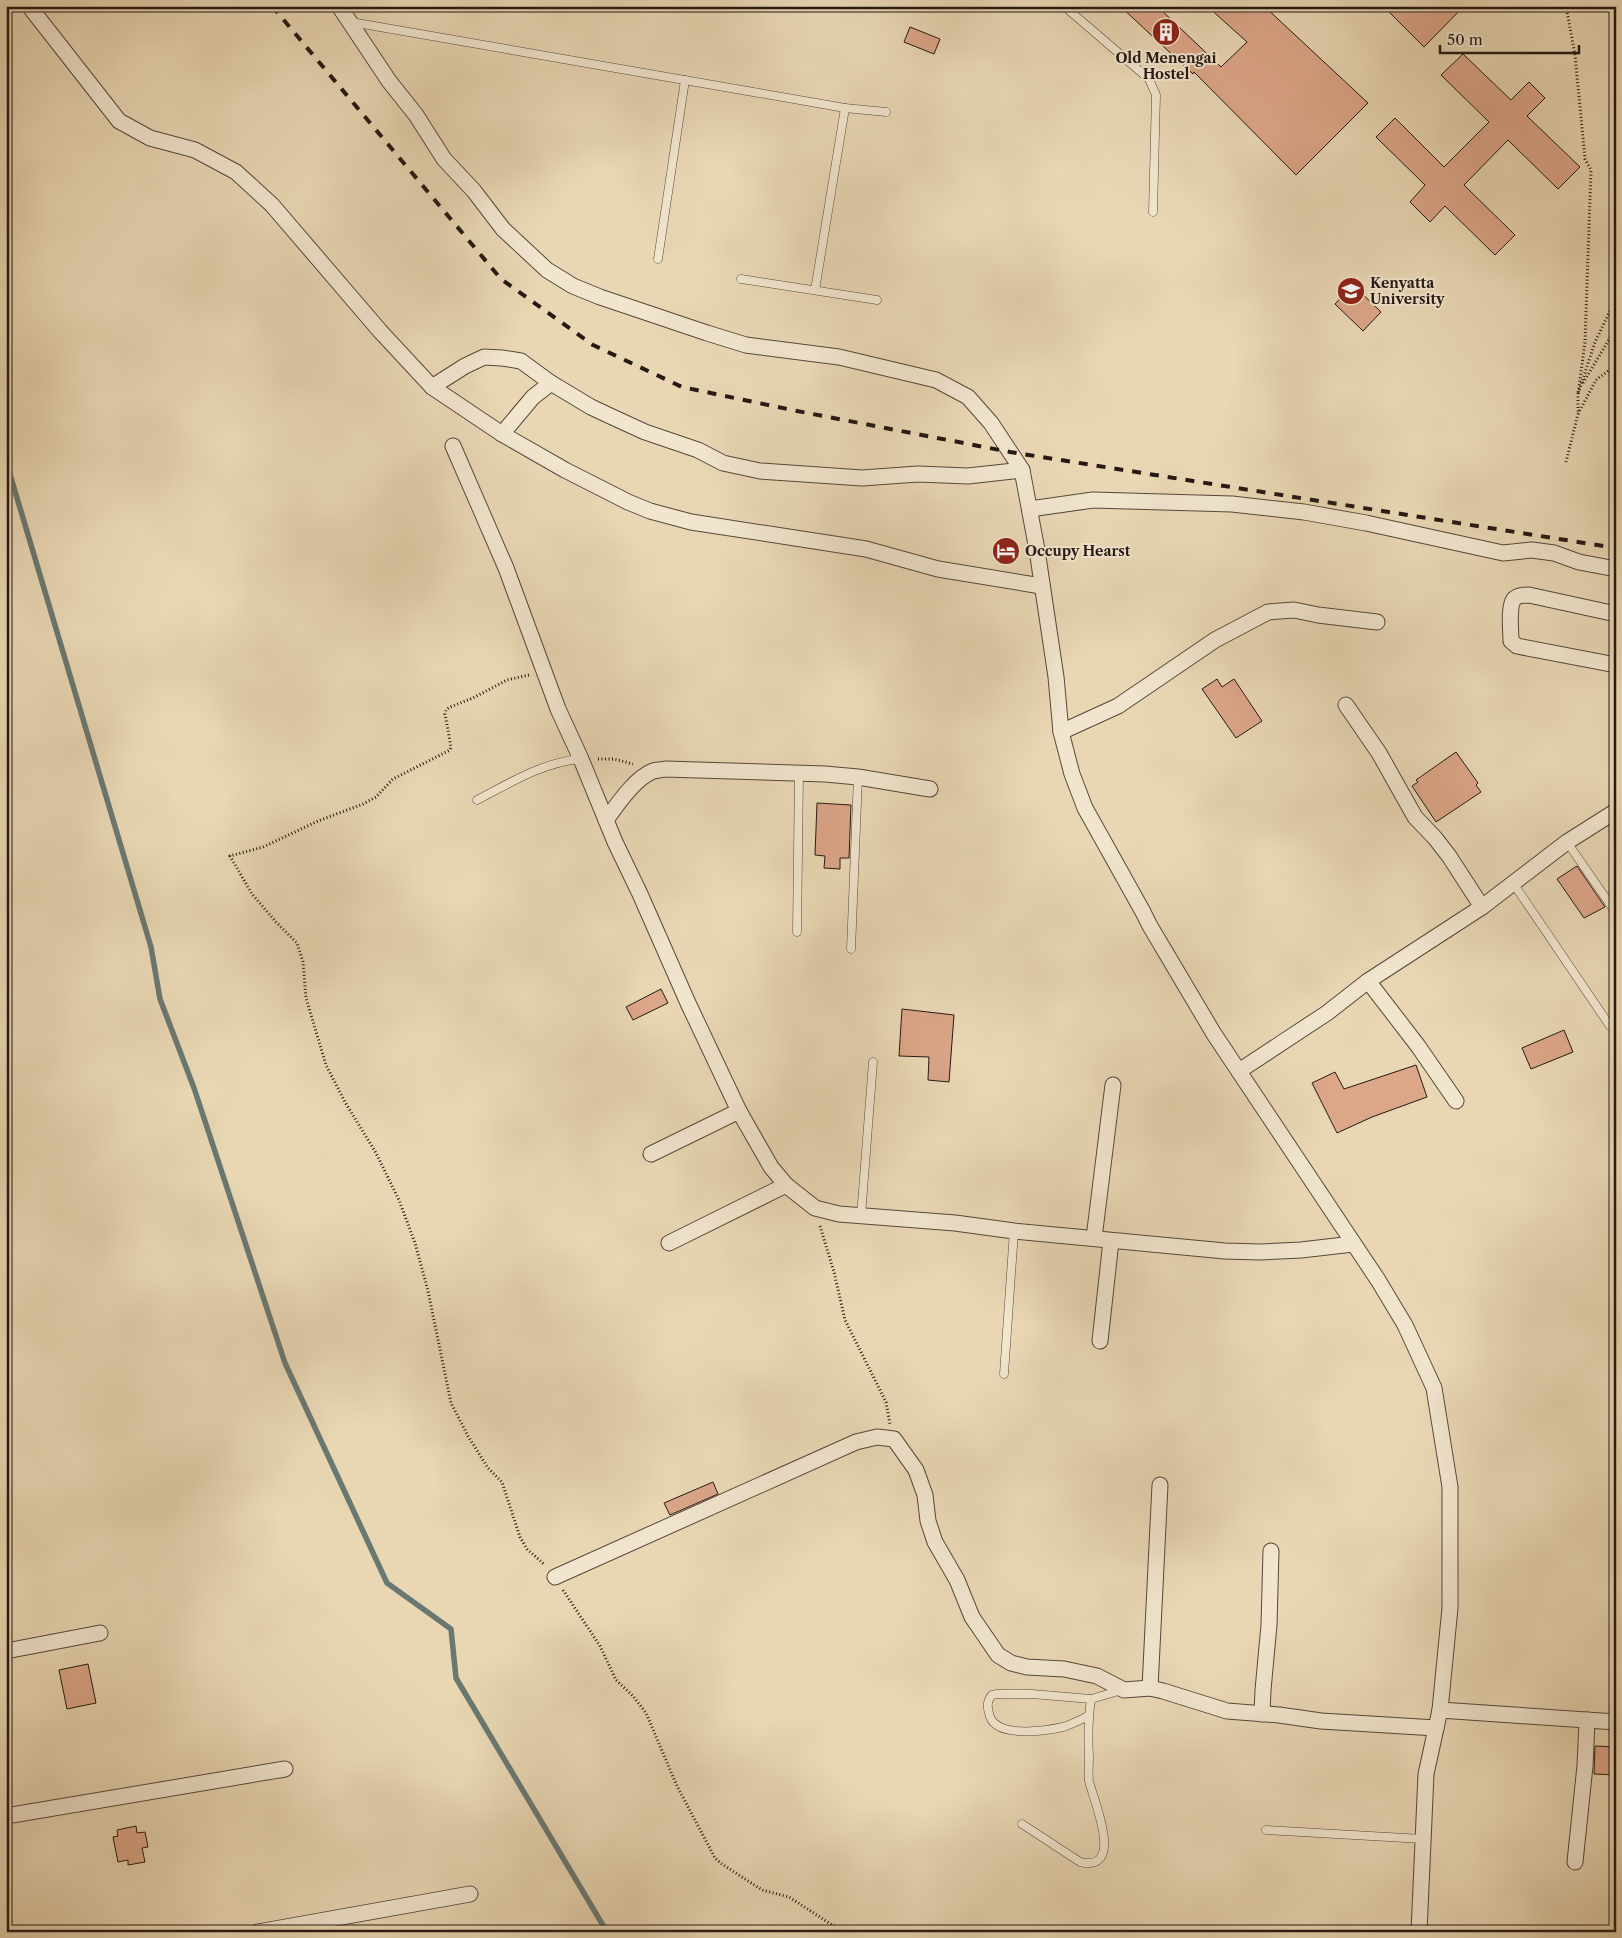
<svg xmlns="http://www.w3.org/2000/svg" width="1622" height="1938" viewBox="0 0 1622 1938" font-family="'Libre Caslon Text',serif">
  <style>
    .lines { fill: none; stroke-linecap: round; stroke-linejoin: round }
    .stream { stroke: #6a7872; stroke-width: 5.5 }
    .building { fill: #dca689; stroke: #241913 }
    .lane-casing { stroke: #55483b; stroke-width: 9 }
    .street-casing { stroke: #55483b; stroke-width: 17 }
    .path { stroke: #241913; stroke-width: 3; stroke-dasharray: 1 2.5; stroke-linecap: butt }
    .lane { stroke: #f1e5ce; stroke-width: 8 }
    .street { stroke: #f1e5ce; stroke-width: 15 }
    .rail { stroke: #241913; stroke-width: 4; stroke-dasharray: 9 9; stroke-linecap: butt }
    .labels { text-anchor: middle; stroke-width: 4; stroke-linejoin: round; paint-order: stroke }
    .poi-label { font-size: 14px; font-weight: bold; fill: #241913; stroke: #f1e5ce; text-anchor: start }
  </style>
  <rect width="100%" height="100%" fill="#e9d7b4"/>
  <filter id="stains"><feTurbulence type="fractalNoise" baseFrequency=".004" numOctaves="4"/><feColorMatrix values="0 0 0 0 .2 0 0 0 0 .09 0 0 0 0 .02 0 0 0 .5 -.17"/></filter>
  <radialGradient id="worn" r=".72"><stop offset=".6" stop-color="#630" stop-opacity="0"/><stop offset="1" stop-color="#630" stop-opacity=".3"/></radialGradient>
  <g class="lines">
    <path class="stream" d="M6,461L151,947L160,999L194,1088L285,1363L387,1583L451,1629L456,1678L607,1932"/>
  </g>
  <g class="building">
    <path d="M1120,6H1157L1221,67L1247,42L1207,6H1264L1368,103L1296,175L1194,72L1193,74Z"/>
    <path d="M1383,6H1464L1424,47Z"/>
    <path d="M910,27L940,39L934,54L904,42Z"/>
    <path d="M1463,54L1511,100L1529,82L1545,98L1527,116L1580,167L1558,189L1508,140L1464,185L1515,235L1495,255L1445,206L1430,222L1410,202L1425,185L1376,137L1395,118L1444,167L1489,122L1441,75Z"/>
    <path d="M1353,285L1381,312L1363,331L1335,304Z"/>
    <path d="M1217,679L1222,687L1234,679L1262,721L1236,738L1202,689Z"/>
    <path d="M1456,752L1478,783L1476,785L1481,792L1436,822L1412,786L1418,782L1416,780Z"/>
    <path d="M817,803L851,805L849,858H840V869L824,868L825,856L815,855Z"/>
    <path d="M1577,866L1605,907L1584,918L1557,879Z"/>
    <path d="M661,989L668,1003L633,1020L626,1007Z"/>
    <path d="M902,1009L954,1015L949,1082L928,1080L929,1057L899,1056Z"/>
    <path d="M1564,1030L1573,1052L1531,1069L1522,1048Z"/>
    <path d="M1416,1065L1427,1097L1372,1117L1337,1133L1312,1083L1335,1072L1344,1089Z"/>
    <path d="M713,1482L718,1494L670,1515L664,1503Z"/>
    <path d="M88,1664L96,1703L67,1709L59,1670Z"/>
    <path d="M1595,1746L1616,1747V1775L1594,1774Z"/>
    <path d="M136,1826L137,1833L145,1832L148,1847L142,1848L145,1862L128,1865V1860L118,1862L113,1837L118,1836L117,1830Z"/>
  </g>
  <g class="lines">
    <defs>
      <g id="lane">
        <path d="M1064,6L1149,79L1156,95L1153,212"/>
        <path d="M351,22L845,108L886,112"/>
        <path d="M658,259L685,80"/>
        <path d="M741,279L877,300"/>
        <path d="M815,290L845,108"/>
        <path d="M477,800C510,783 543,762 581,759"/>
        <path d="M1567,842L1616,913"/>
        <path d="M1513,883L1610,1026"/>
        <path d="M797,932L799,774"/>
        <path d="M851,949L858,777"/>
        <path d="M861,1216L873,1062"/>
        <path d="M1004,1374L1014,1231"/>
        <path d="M1088,1716C1080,1720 1071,1725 1063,1727C1045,1731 993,1739 989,1713C987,1706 987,1701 992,1695L997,1694H1032L1091,1699L1122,1690"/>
        <path d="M1022,1824L1080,1862C1126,1873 1093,1799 1089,1781C1088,1773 1089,1765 1089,1757C1088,1738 1088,1719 1091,1699"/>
        <path d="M1266,1830L1423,1839"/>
      </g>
      <g id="street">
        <path d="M29,6L119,121L150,138L195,150L236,172L272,205L380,331L432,387L502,434L565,470L628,502L650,511L691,522L866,549L938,569L1041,586"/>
        <path d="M339,6L389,81L416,115L444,159L474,191L503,229L547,270L573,286L600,297L707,333L746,345L839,357L936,380L968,397L991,423L1022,470L1037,550L1056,677L1061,732L1072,774L1085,808L1143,912L1150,926L1214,1034L1378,1280L1405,1325L1434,1388L1450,1487V1608L1440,1710L1426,1774L1419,1932"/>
        <path d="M432,387L465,366L484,357L502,358L521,361L551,383L591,407L608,415L645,432L698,450L723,463L760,471L862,478L918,474L968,476L1022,470"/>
        <path d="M502,434L533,397L551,383"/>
        <path d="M453,446L506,568L558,709L581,759L615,842L640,894L688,1003L739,1111L771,1167L786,1185L815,1208L839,1214L955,1223L1014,1231L1225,1251L1260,1252L1301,1250L1353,1244"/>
        <path d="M1030,509L1093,500L1232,504L1304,512L1366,523L1503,553L1532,550L1554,553L1579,562L1616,569"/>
        <path d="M1616,614L1529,595C1524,595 1518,595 1514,599C1508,607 1511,631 1511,641L1517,646L1616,665"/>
        <path d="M1346,705L1379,753L1415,817L1435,838L1449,856L1482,907"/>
        <path d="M1061,732L1118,706L1215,640L1268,612L1294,610L1318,615L1377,622"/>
        <path d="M606,820C617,805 635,778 653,771C657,770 662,770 665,769L825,774L858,777L930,789"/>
        <path d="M1368,981L1418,1046L1456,1101"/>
        <path d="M1239,1071L1327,1013L1368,981L1482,907L1567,842L1616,811"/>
        <path d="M651,1154L739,1111"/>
        <path d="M1094,1238L1113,1085"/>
        <path d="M669,1243L786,1185"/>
        <path d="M1100,1341L1111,1241"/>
        <path d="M555,1577L856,1442L877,1437L894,1439L916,1470L925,1495L928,1521L935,1542L957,1580L972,1617L998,1655L1011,1663L1027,1667L1064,1669L1097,1676L1124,1690L1150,1688L1163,1691L1227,1711L1279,1715L1321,1721L1436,1728"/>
        <path d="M6,1651L100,1633"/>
        <path d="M1150,1688L1160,1485"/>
        <path d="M1440,1710L1616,1722"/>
        <path d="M1262,1714L1263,1690L1269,1625L1271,1551"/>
        <path d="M6,1816L285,1769"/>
        <path d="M1575,1862L1585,1766L1587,1720"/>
        <path d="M258,1932L470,1894"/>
      </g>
    </defs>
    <use href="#lane" class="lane-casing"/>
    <use href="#street" class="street-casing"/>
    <g class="path">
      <path d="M1566,6L1575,55L1585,159L1591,170L1585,342L1578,394L1595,342L1613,305L1616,295"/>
      <path d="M1583,383L1616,328"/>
      <path d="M1578,393V414L1596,380L1616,365"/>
      <path d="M1566,462L1578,414"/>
      <path d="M529,675L507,680L473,698L450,707L446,710L445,714L451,747L450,750L393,779L376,797L363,804L318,821L263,847L230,856L252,894L276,922L297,943L303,962L306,998L326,1065L345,1102L376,1153L399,1200L415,1243L428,1291L451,1403L468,1436L488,1468L502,1482L520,1537L527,1549L545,1565"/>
      <path d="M598,759H614L633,764"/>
      <path d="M820,1226L834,1272L845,1320L886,1402L890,1424"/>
      <path d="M563,1590L600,1646L616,1680L633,1696L646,1713L677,1786L715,1858L722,1864L762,1890L789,1897L843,1932"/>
    </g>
    <use href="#lane" class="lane"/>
    <use href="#street" class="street"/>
    <path class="rail" d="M272,6L501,279L593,345L682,387L792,410L1010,452L1616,548"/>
  </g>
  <defs>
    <symbol id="building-disc" viewBox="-11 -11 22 22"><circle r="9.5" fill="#8f2418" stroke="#f1e5ce"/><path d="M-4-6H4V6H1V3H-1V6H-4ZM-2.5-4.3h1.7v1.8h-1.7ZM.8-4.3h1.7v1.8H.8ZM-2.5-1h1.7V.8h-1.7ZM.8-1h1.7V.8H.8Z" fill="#fff"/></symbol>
    <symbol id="university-disc" viewBox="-11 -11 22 22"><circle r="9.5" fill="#8f2418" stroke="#f1e5ce"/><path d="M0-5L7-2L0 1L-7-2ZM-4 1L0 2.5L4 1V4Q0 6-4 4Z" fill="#fff"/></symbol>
    <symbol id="hotel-disc" viewBox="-11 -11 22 22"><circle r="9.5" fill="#8f2418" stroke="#f1e5ce"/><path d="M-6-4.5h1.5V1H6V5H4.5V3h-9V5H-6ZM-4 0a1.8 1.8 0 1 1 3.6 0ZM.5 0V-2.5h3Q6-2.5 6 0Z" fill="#fff"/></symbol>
  </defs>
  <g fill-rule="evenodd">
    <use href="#building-disc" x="1150" y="16" width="32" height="32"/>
    <use href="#university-disc" x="1335" y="275" width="32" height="32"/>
    <use href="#hotel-disc" x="990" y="535" width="32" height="32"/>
  </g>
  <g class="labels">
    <g class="poi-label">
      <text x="1166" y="63" text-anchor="middle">Old Menengai<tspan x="1166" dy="16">Hostel</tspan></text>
      <text x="1370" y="288">Kenyatta<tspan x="1370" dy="16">University</tspan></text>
      <text x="1025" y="556">Occupy Hearst</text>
    </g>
  </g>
  <rect width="1622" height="1938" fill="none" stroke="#e9d7b4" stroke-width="25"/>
  <rect x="8" y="8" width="1607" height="1923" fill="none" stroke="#241913" stroke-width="2.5"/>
  <rect x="12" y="12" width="1597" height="1913" fill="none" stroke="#241913"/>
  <path d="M1440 45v8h139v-8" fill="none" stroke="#241913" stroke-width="2.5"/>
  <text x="1447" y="45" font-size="15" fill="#241913" stroke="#f1e5ce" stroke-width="4" paint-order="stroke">50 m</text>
  <rect width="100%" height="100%" filter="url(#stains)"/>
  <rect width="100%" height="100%" fill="url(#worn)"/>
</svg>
